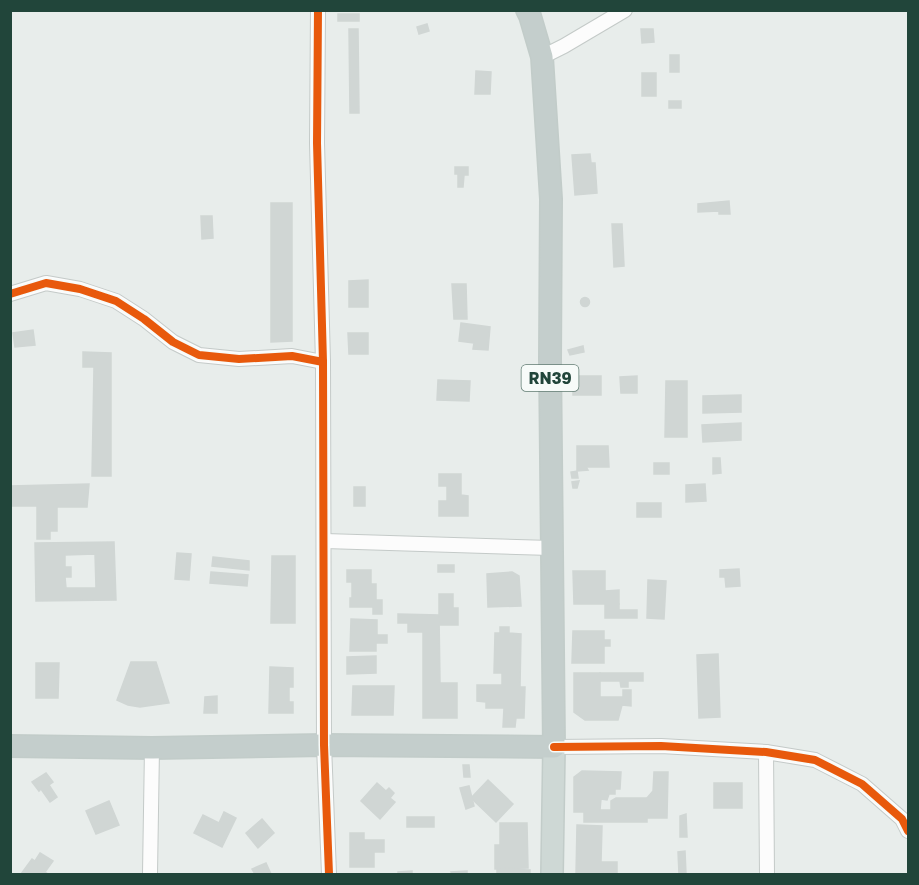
<svg xmlns="http://www.w3.org/2000/svg" width="919" height="885" viewBox="0 0 919 885" font-family="'Golos Text',sans-serif">
  <style>
    .building { fill: #d0d6d4; stroke: #d0d6d4; stroke-width: 1.5; fill-rule: evenodd }
    .lines { fill: none; stroke-linecap: round; stroke-linejoin: round }
    .minor-casing { stroke: #c4cac8; stroke-width: 16 }
    .primary-casing { stroke: #c2ccc9; stroke-width: 24 }
    .trunk-casing { stroke: #c2ccc9; stroke-width: 24 }
    .minor { stroke: #fcfcfc; stroke-width: 14 }
    .primary { stroke: #ced8d5; stroke-width: 21 }
    .trunk { stroke: #c4cecc; stroke-width: 21 }
    .cycleway-casing { stroke: #f7fbf9; stroke-width: 11 }
    .cycleway { stroke: #e8590c; stroke-width: 8 }
    .labels { text-anchor: middle; stroke-width: 4.5; stroke-linejoin: round; paint-order: stroke }
    .shield { fill: #f7fbf9; stroke: #617c73; stroke-width: 1.5 }
    .shield-label { font-size: 16px; font-weight: bold; fill: #21453a }
  </style>
  <rect width="100%" height="100%" fill="#e8edeb"/>
  <g class="building">
    <rect x="338" y="14" width="21" height="7"/>
    <path d="M427,24L429,31L419,34L417,27Z"/>
    <path d="M349,29H358L359,113H350Z"/>
    <path d="M641,29H653L654,42L642,43Z"/>
    <rect x="670" y="55" width="9" height="17"/>
    <path d="M476,71L491,72L490,94H475Z"/>
    <rect x="642" y="73" width="14" height="23"/>
    <rect x="669" y="101" width="12" height="7"/>
    <path d="M590,154L591,163H595L597,193L575,195L572,155Z"/>
    <path d="M455,167H468V175H464L463,187H458V174H455Z"/>
    <path d="M729,201L730,214H719V211L698,212V204Z"/>
    <path d="M271,203H292V341L271,342Z"/>
    <path d="M201,216H212L213,238L202,239Z"/>
    <path d="M612,224H622L624,266L614,267Z"/>
    <path d="M368,280V307H349V281Z"/>
    <path d="M452,284H466L467,319H454Z"/>
    <circle cx="585" cy="302" r="4.5"/>
    <path d="M461,323L490,327L488,350L473,349L474,343L459,341Z"/>
    <path d="M33,330L35,345L15,347L13,333Z"/>
    <path d="M348,333H368V354H349Z"/>
    <path d="M583,346L584,352L570,355L568,350Z"/>
    <path d="M83,352L111,353V476H92L94,367H83Z"/>
    <rect x="573" y="376" width="28" height="19"/>
    <path d="M637,376V393H621L620,377Z"/>
    <path d="M438,380L470,381L469,401L437,400Z"/>
    <path d="M666,381H687V437H665Z"/>
    <path d="M741,395V412L703,413V396Z"/>
    <path d="M741,423V440L703,442L702,425Z"/>
    <path d="M577,446H608L609,467H586L588,470L577,471Z"/>
    <path d="M713,458H720L721,473L713,474Z"/>
    <rect x="654" y="463" width="15" height="11"/>
    <path d="M577,471L578,478H572L571,472Z"/>
    <path d="M439,474H461V495L468,496V516H439V501H447V486H439Z"/>
    <path d="M579,481L577,488H573L572,482Z"/>
    <path d="M89,484L87,507H57V531H50V539H37V506H10V486Z"/>
    <path d="M705,484L706,501L686,502V485Z"/>
    <rect x="354" y="487" width="11" height="19"/>
    <rect x="637" y="503" width="24" height="14"/>
    <path d="M114,542L116,600L36,601L35,543ZM95,554L96,588H66L65,577H71V567H65V555Z"/>
    <path d="M177,553L191,554L189,580L175,579Z"/>
    <path d="M272,556H295V623H271Z"/>
    <path d="M213,557L249,561V570L212,566Z"/>
    <rect x="438" y="565" width="16" height="7"/>
    <path d="M739,569L740,586L726,587L725,577H720V570Z"/>
    <path d="M347,570H371V584H376V600H382V614H373V607H350V598H352V582H347Z"/>
    <path d="M573,571H605V591L619,590V604H574Z"/>
    <path d="M211,572L248,575L247,586L210,583Z"/>
    <path d="M512,572L519,576L521,606L488,607L487,574Z"/>
    <path d="M648,580L666,581L664,619L647,618Z"/>
    <path d="M439,594H453V608H458V625H439Z"/>
    <path d="M605,604H619V610H637V618H605Z"/>
    <path d="M398,614L439,615L440,683H457V718H423V632H408V623H398Z"/>
    <path d="M351,619L377,620V635H387V643H376V651H350Z"/>
    <path d="M500,627H509V633L521,634L520,687H525L524,718H516L515,727H503L504,708H486V702L477,701V685H502V673H494L495,633H500Z"/>
    <path d="M573,631H604V640H610V646H604V663H572Z"/>
    <path d="M718,654L720,717L699,718L697,655Z"/>
    <path d="M376,656V673L347,674V657Z"/>
    <path d="M131,662H156L169,703L140,707L128,705L117,700Z"/>
    <path d="M36,663H59L58,698H36Z"/>
    <path d="M270,667L293,668V687H289V702H293V713H269Z"/>
    <path d="M574,673H600V697H623V690H631V706L622,705L618,720H585L574,712Z"/>
    <path d="M600,673H643V681H628V687H621L620,681H600Z"/>
    <path d="M353,686H394L393,715H352Z"/>
    <path d="M217,696V713H204L205,697Z"/>
    <path d="M463,765H469L470,777H464Z"/>
    <path d="M582,771L621,772L620,789H615V794H609L607,800L601,799L600,810H611V801L616,798H647V822H584V812H574V777Z"/>
    <path d="M654,772H668L667,818H647V798L653,791Z"/>
    <path d="M46,773L53,782L49,785L57,797L50,802L41,789L39,791L32,782Z"/>
    <path d="M488,780L513,804L496,822L471,798Z"/>
    <path d="M377,783L386,791L389,788L394,793L390,798L395,802L380,819L361,801Z"/>
    <rect x="714" y="783" width="28" height="25"/>
    <path d="M469,786L474,806L466,809L460,788Z"/>
    <path d="M109,801L119,825L96,834L86,811Z"/>
    <path d="M224,812L236,818L222,847L194,833L203,815L219,823Z"/>
    <path d="M686,814L687,837H680V816Z"/>
    <rect x="407" y="817" width="27" height="10"/>
    <path d="M262,819L274,833L258,848L246,833Z"/>
    <path d="M500,823H527L528,868L495,869V845H500Z"/>
    <path d="M577,825L602,826L601,862H617V874H576Z"/>
    <path d="M350,833H364V840H384V852H374V867H350Z"/>
    <path d="M685,851L686,874H679L678,852Z"/>
    <path d="M40,853L53,861L45,872L48,874H21L32,859L35,861Z"/>
    <path d="M266,863L271,874H255L252,869Z"/>
    <path d="M497,869L530,870V874H497Z"/>
    <path d="M412,871V874H398V872Z"/>
    <path d="M467,871V874H452L451,872Z"/>
  </g>
  <g class="lines">
    <defs>
      <g id="minor">
        <path d="M318,10L317,143L323,362L324,745L329,874"/>
        <path d="M542,57L564,46L625,10"/>
        <path d="M10,294L46,283L80,289L116,301L144,319L173,342L199,355L239,359L292,356L323,362"/>
        <path d="M325,541L551,548"/>
        <path d="M554,747L661,746L766,752L815,760L862,784L902,819L908,831"/>
        <path d="M766,752L767,874"/>
        <path d="M150,874L152,748"/>
      </g>
      <path id="primary" d="M552,874L554,747"/>
      <path id="trunk" d="M10,746L152,748L324,745L554,747L550,359L551,199L542,57L530,16L527,10"/>
    </defs>
    <use href="#minor" class="minor-casing"/>
    <use href="#primary" class="primary-casing"/>
    <use href="#trunk" class="trunk-casing"/>
    <use href="#minor" class="minor"/>
    <use href="#primary" class="primary"/>
    <use href="#trunk" class="trunk"/>
    <defs>
      <g id="cycleway">
        <path d="M318,10L317,143L323,362L324,745L329,874"/>
        <path d="M10,294L46,283L80,289L116,301L144,319L173,342L199,355L239,359L292,356L323,362"/>
        <path d="M554,747L661,746L766,752L815,760L862,784L902,819L908,831"/>
      </g>
    </defs>
    <use href="#cycleway" class="cycleway-casing"/>
    <use href="#cycleway" class="cycleway"/>
  </g>
  <g class="labels">
    <rect class="shield" x="521.5" y="365" width="57" height="26" rx="4.5"/>
    <g class="shield-label">
      <text x="550" y="384">RN39</text>
    </g>
  </g>
  <rect width="919" height="885" fill="none" stroke="#21453a" stroke-width="24"/>
</svg>
